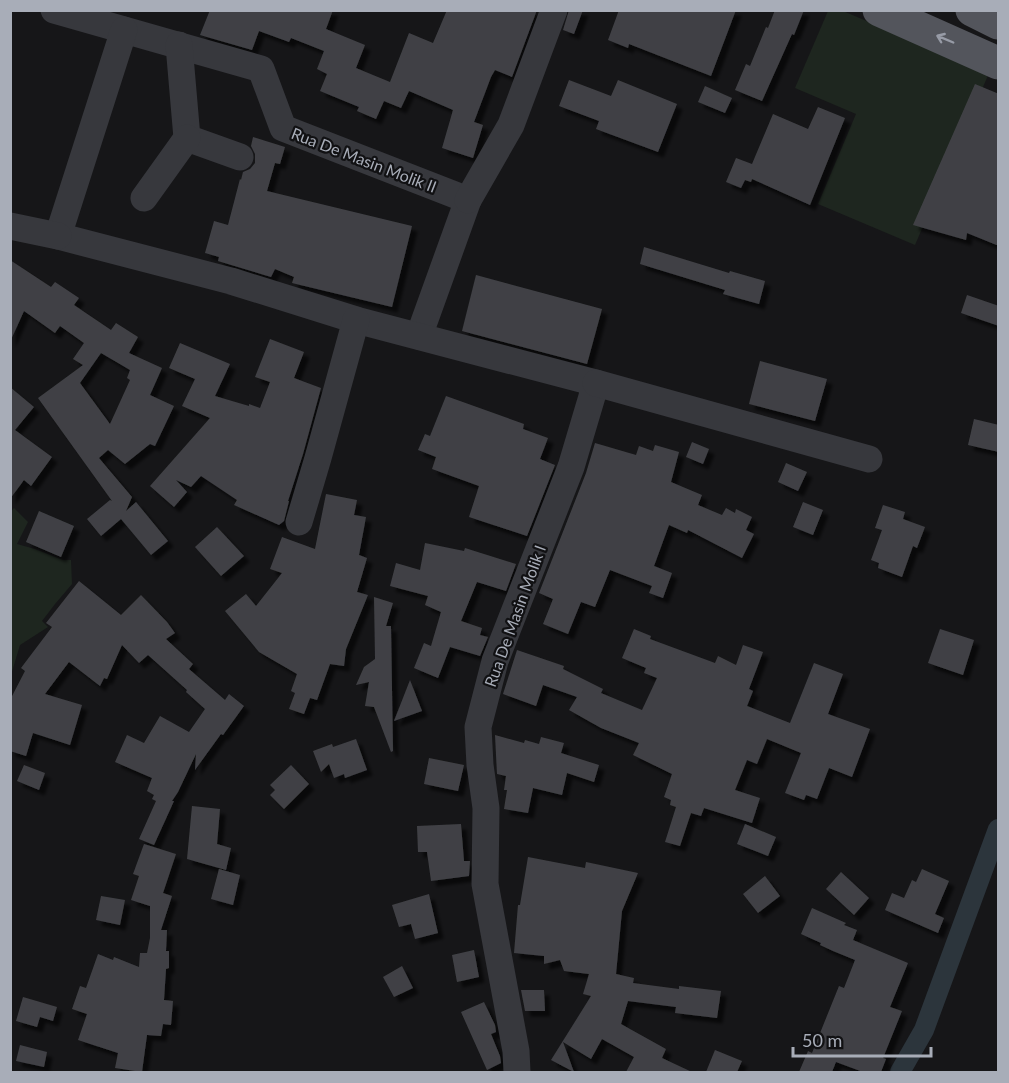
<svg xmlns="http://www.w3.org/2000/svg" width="1009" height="1083" viewBox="0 0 1009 1083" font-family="Lato,sans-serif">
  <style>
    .green { fill: #1e261f }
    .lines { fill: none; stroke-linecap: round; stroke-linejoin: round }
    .canal { stroke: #2c353c; stroke-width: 20 }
    .building { fill: #404145; fill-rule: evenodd; filter: url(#shadow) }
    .minor { stroke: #37383d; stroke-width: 27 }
    .major { stroke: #53555c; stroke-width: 33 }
    .oneway { stroke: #979ba6 }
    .labels { text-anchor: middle; stroke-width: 4.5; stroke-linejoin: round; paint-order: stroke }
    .street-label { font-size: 16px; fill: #a8adb8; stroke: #111113 }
  </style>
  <defs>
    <filter id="shadow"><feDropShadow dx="5.5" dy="5.5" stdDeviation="1.5" flood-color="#0009"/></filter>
  </defs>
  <rect width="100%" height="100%" fill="#161618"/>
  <g class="green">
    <path d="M828,11H843L989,73L915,245L818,204L856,114L795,88Z"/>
    <path d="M14,508L28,522L17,544L35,549L63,560H71L72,584L55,604L42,621L48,627L20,645L11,675L10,513Z"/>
  </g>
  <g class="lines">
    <path class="canal" d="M900,1072L924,1030L998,829"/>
  </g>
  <g class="building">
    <path d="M210,10H333L326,29L365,45L356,68L390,82L409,33L433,43L447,10H537L512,77L495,70L491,77L474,122L483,125L473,158L442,148L453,110L409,91L401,108L384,101L376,119L357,111L359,107L320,91L327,74L317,69L324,51L291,38L289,42L259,31L252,50L200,35Z"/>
    <path d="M569,10H583L574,34L563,30Z"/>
    <path d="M619,10H736L711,76L629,44L628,48L608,40Z"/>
    <path d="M775,10H804L794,35L792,34L762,101L735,90L746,64L750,66L766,27L768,28Z"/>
    <path d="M569,80L611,96L618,80L677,104L658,152L596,129L599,121L559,106Z"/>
    <path d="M975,84L999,94V246L967,233L966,240L913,225Z"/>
    <path d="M705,86L732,98L725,113L698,102Z"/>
    <path d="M818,107L845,118L810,205L752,179L751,182L745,180L741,188L726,182L736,158L752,164L773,114L808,129Z"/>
    <path d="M253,137L285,147L280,164L275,163L267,191L412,226L392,307L292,283L294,277L275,269L271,277L218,261L219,257L205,253L214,221L228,225L240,179L241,180L243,172L250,169L255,163V154L251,146Z"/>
    <path d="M644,247L729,273L730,271L765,281L759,304L723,294L725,290L640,264Z"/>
    <path d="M10,260L51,287L55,282L79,298L74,305L111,330L116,323L138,337L129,353L162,368L150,395L174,406L155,446L150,444L125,464L108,450L99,458L132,497L126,511L136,502L168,541L151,555L121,519L101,536L87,519L110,500L112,501L38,398L83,365L73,359L84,343L60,326L55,333L24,311L10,342ZM101,353L130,370L127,378L130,380L110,424L80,383Z"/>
    <path d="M476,275L602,309L587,364L462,331Z"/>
    <path d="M967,295L999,306V326L961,313Z"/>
    <path d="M270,339L304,352L294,378L321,388L303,454L288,501H289L284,521L279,525L234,505L237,500L201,476L191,487L176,480L187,492L174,507L150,486L210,418L182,406L195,379L169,368L180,343L230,364L215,396L249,406V404L260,408L270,382L255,377Z"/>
    <path d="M760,361L827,379L815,421L749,404Z"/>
    <path d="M10,387L34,407L15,430L52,457L31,486L24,480L10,499Z"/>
    <path d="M446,396L524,424L523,429L548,438L540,459L555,465L527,536L469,517L479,486L432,469L436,457L418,450L425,434L430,436Z"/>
    <path d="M974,419L999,425V452L968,445Z"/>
    <path d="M692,442L709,449L703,464L686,457Z"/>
    <path d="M595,443L636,455L639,446L653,451L655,445L679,452L671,482L702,495L698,505L722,515L726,508L735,513L736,509L752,517L746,530L754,534L742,558L688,530L687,533L669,525L654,566L672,573L663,598L649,593L652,586L610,570L595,607L581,602L568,634L543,624L553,599L539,593L586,473Z"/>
    <path d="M786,463L807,472L798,491L778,482Z"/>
    <path d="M326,494L357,500L354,515L366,517L359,555L367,558L357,592L368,595L346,649L344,666L330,664L317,700L310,698L304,714L289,709L295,693L291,691L297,674L259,652L225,611L246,594L256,606L282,573L270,569L282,537L315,549Z"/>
    <path d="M803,502L823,510L813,535L793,527Z"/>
    <path d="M883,505L905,512L903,519L925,527L917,548L913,546L902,577L878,568L879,563L871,560L882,530L875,528Z"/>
    <path d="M39,511L74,526L61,557L26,542Z"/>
    <path d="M217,527L244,556L221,576L195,547Z"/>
    <path d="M425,543L464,551L465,548L516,564L506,591L477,582L461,621L482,628L480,635L488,637L480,656L450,647L438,678L414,668L424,643L431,646L441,612L425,605L428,596L390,586L396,563L420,570Z"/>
    <path d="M79,581L121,615L141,595L167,622L175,633L166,639L193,664L189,669L225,700L229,694L244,706L223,735L221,734L195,770L196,754L178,792L172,801H174L154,845L139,839L156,801L152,799L154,795L147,791L152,778L115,762L127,735L144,743L160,716L189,732L205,709L186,692L187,690L148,655L139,663L122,645L107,679L104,678L100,686L69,662L45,694L82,705L70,745L33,733L26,756L10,751V700L25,671L21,668L52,627L46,623Z"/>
    <path d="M374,597L393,603L386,626H391L393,751L391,752L374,707L365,706L369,682L356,685L364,667L375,659Z"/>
    <path d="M634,629L651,636L650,639L715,663L718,656L736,665L743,645L763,652L749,689L753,691L747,706L790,723L814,663L843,674L828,714L870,729L852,777L829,768L817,799L806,795L804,800L785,793L801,753L767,739L757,764L747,760L735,790L760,798L752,823L704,808L701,816L691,813L680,846L665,842L676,807L670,805L671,800L664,797L672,774L633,755L639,743L601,728L569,710L577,697L543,685L536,706L503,694L517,650L564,666L563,669L603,689L601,693L642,710L657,678L644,673L646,668L622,658Z"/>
    <path d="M940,629L974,640L963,675L928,663Z"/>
    <path d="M410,680L422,711L394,721Z"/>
    <path d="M495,735L524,743L525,740L539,744L541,737L564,743L561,753L599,765L594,782L567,773L562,795L533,788L528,813L504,809L507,790H504L506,776L497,774Z"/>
    <path d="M356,739L367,770L345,778L344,774L334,778L329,764L321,772L313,751L332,744L333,747Z"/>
    <path d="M429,758L464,765L458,791L424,784Z"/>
    <path d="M24,765L45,773L39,790L17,781Z"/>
    <path d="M291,765L309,784L284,809L270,795L275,790L270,785Z"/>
    <path d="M192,806L220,809L217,844L231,848L226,870L187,859Z"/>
    <path d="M461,824L464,861H470L469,876L431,881L427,852H418L417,826Z"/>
    <path d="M745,824L776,837L768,856L737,844Z"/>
    <path d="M144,844L176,854L163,893L172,896L161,930H167L166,951H169V968L166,969L164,1000L173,1001L171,1025L163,1024L161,1036L147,1035L142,1072L115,1068L118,1053L78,1040L87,1014L72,1009L80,986L86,988L98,954L113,960L114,957L139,967L140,953H147L150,938V906L131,900L139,876L133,874Z"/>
    <path d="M528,857L585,868L586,862L638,873L622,911L616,974L634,978L633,983L679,989V986L721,991L717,1018L675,1013L676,1007L628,1001L621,1024L666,1049L662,1058L692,1072H626L634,1057L602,1039L591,1059L563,1042L574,1072L551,1060L591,996L583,994L589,974L564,971L560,960L544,964V956L514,953L518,905H520Z"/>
    <path d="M219,869L240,875L233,905L211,899Z"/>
    <path d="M922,869L949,881L935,914L944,918L938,933L885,910L892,893L904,898L912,880L916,882Z"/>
    <path d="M841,872L869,898L854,915L826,889Z"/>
    <path d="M765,876L780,896L758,913L743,894Z"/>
    <path d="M429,894L438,933L415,939L411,924L399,927L392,905Z"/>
    <path d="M101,896L125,900L120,925L96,920Z"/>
    <path d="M812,908L846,923L844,925L857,930L853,940L908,963L890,1007L902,1011L883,1058L886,1059L881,1072H863L836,1062L832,1072H799L808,1051L812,1053L839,986L844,988L855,960L833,951L820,945L821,943L801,934Z"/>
    <path d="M474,950L479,977L457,982L452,955Z"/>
    <path d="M402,966L413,988L394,997L383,977Z"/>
    <path d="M521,990H544L545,1011H525Z"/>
    <path d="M23,997L57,1007L53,1021L40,1017L37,1027L16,1021Z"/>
    <path d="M484,1002L495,1025L496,1032L491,1034L500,1056L501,1063L487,1070L461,1012Z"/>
    <path d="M20,1045L47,1052L44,1067L16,1061Z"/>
    <path d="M715,1050L742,1061L737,1072H706Z"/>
  </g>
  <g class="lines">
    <g class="minor">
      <path d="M54,10L261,69L283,128L468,200L419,336"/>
      <path d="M124,30L58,236L231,281L356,320L596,383L571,467L495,661L478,727L480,765L486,808L485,884L516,1051L517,1072"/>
      <path d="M179,45L187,138L240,157"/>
      <path d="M144,198L187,138"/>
      <path d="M468,200L511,125L554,10"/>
      <path d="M10,226L58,236"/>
      <path d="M596,383L869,459"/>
      <path d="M299,522L318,458L356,320"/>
    </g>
    <g class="major">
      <path d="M879,10L998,63"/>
      <path d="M972,10L998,23"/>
    </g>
  </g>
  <defs><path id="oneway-shaft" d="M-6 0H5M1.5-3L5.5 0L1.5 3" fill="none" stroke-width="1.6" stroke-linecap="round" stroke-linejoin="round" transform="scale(1.5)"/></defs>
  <use class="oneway" href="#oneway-shaft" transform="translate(945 39) rotate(-157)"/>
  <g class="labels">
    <g class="street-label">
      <text transform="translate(364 160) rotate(21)" y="6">Rua De Masin Molik II</text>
      <text transform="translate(515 616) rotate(-70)" y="6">Rua De Masin Molik I</text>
    </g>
  </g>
  <rect width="1009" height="1083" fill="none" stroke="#a8adb8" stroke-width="24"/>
  <path d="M793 1047v9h138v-9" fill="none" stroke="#a8adb8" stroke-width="3"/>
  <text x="802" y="1047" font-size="18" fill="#a8adb8" stroke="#111113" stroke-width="4.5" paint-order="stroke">50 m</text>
</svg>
